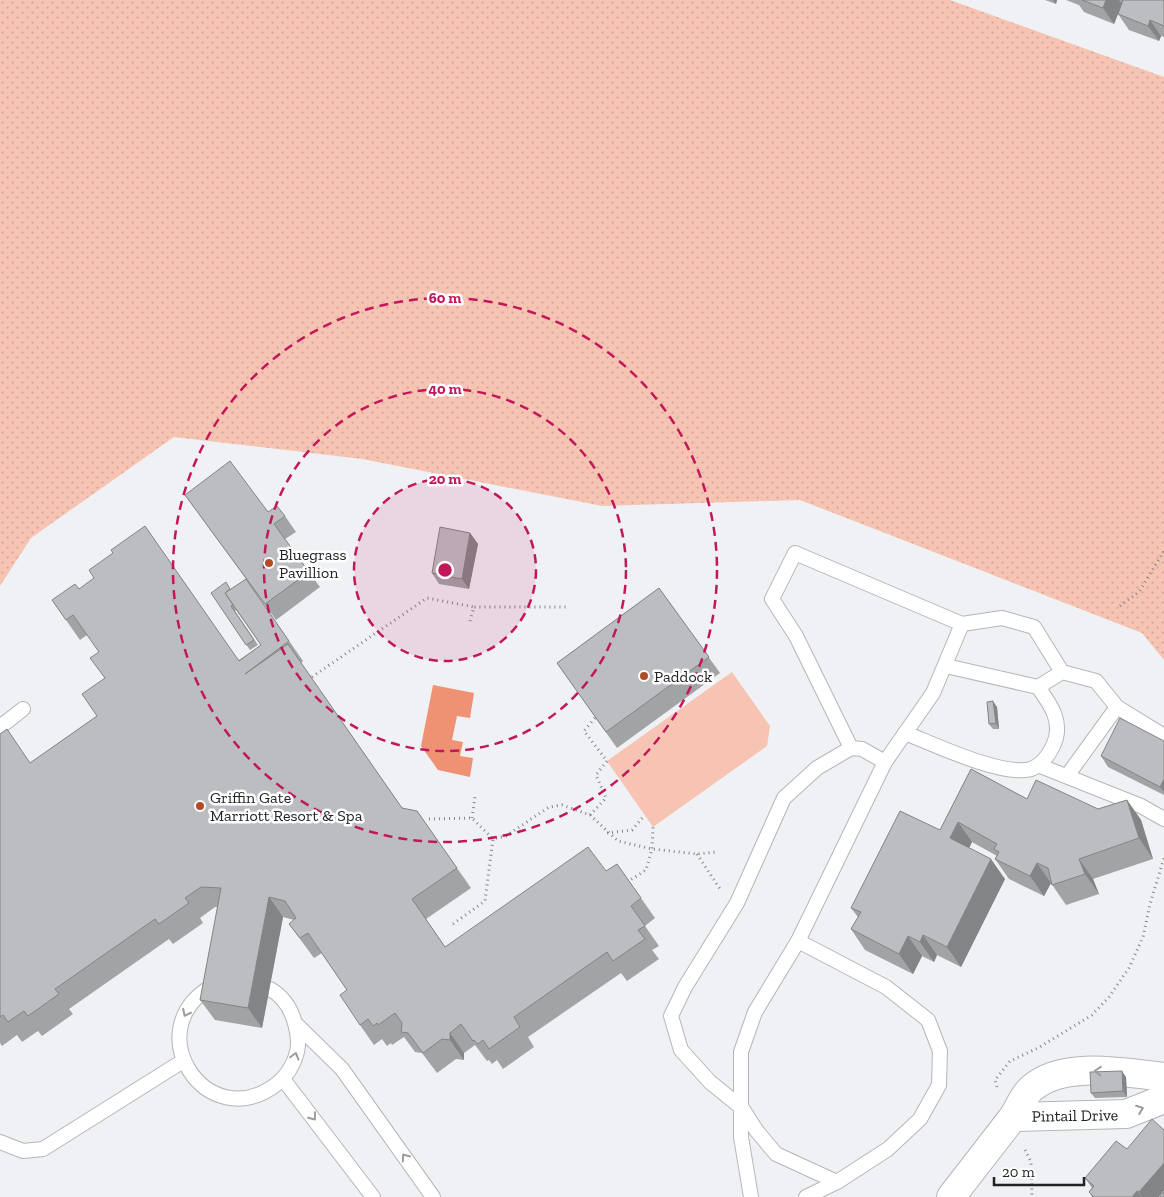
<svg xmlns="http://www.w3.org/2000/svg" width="1164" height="1197" viewBox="0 0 1164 1197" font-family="'Zilla Slab',serif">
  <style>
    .grass { fill: url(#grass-dots) }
    .pitch { fill: #f7c4b3 }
    .water { fill: #ef9274 }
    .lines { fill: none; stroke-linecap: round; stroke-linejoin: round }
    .service-casing { stroke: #b4b6b9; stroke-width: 16 }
    .minor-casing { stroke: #b4b6b9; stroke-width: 30 }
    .path { stroke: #868789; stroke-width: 3; stroke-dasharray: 1 4; stroke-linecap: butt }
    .service { stroke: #fff; stroke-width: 14 }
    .minor { stroke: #fff; stroke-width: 28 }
    .wall { fill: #a1a3a5 }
    .shaded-wall { fill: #838486 }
    .building { fill: #bbbdc0; stroke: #838486 }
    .oneway { stroke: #9c9c9c }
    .ring { fill: none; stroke: #c2185b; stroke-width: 2.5; stroke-dasharray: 9 6 }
    .poi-dot { fill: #b24b27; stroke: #fefeff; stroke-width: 2 }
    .labels { text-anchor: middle; stroke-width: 5; stroke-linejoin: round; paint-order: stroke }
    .poi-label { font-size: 16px; fill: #222324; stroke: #fefeff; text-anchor: start }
    .street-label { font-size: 16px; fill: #222324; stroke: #fefeff }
    .centre { fill: #c2185b; stroke: #fefeff; stroke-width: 2.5 }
    .ring-label { font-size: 15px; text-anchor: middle; font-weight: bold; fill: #c2185b; stroke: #fefeff; stroke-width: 5; stroke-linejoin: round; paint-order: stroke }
  </style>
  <defs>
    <pattern id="grass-dots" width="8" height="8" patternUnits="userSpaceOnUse" patternTransform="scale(1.25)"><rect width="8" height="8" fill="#f7c4b3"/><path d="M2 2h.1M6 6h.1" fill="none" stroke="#d3a89a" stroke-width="1.8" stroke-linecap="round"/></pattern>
  </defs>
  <rect width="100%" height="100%" fill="#eff1f4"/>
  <path class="grass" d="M0,0H950L1164,77V660L1142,633L800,500L602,506L362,459L174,437L31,538L0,586Z"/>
  <path class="pitch" d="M732,672L770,726L767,746L653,827L607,761Z"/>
  <path class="water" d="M433,685L474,693L470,718L457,716L452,740L463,742L460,756L473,758L470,777L438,770L421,746Z"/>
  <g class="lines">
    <defs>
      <g id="service">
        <path d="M962,624L1002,618L1034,627L1062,672"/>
        <path d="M1038,687L1062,672L1096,681L1117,707L1164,736"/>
        <path d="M0,727L23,709"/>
        <path d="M905,733C936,745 994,773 1026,770C1039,769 1048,756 1053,746C1064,723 1051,705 1038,687L946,666"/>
        <path d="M851,748L796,636L772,599L795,553L962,624L933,693L885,762"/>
        <path d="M1038,765L1141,806L1164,819"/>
        <path d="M1067,776L1117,707"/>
        <path d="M798,941L885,762L862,749L851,748L817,768L784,798L737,903L685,987L671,1016L681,1050L710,1082L742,1108L756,1130L776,1154L837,1182"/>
        <path d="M218,983C132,1025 207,1140 278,1083C290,1073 299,1055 298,1040C296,1019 288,999 270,989"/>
        <path d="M297,1025L342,1069L433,1197"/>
        <path d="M283,1079L373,1197"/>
        <path d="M0,1142L23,1151L43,1149L183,1061"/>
        <path d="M751,1197L741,1137V1052L755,1012L798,941L886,987L928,1020L940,1051L939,1085L920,1119L888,1149L837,1182L806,1197"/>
      </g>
      <g id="minor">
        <path d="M1164,1077C1126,1073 1064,1060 1032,1088C1024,1094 1019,1108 1013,1117L1126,1114L1164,1099"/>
        <path d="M951,1197L1013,1117"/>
      </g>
    </defs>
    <use href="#service" class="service-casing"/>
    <use href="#minor" class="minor-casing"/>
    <g class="path">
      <path d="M1120,606L1139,592L1164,551"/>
      <path d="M470,621L474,607H566"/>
      <path d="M312,677L427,598L474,607"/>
      <path d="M590,815L606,798L596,775L607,761L584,731L595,718"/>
      <path d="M472,818L475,796"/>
      <path d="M429,819L472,818L493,839"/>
      <path d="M607,833L632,830L643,817"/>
      <path d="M697,854L720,889"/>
      <path d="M627,882L646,870L652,849L653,827"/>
      <path d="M453,924L485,901L493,839L506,836L549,807L562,805L590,815L618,841L652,849L697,854L716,852"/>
      <path d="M997,1087L995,1080L1010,1061L1038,1048L1092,1015L1109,997L1129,968L1143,937L1150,904L1164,858"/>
      <path d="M1025,1150L1031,1162L1032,1197"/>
    </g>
    <use href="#service" class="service"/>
    <use href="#minor" class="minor"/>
  </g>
  <g class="wall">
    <path d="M1045,0H1057L1056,4Z"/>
    <path d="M1066,0H1164V37L1161,36L1159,41L1129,30L1118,14L1121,6L1114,24L1084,12L1079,5Z"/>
    <path d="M185,495L285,516L296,532L285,539L320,587L276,620Z"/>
    <path d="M470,533L478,544L469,589L439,584L432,573Z"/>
    <path d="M246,579L303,661L301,663L402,808L417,811L471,888L426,919L445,947L606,871L617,864L655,918L645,926L659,946L652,950L659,959L627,981L621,973L528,1037L534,1047L503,1069L497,1060L492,1064L489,1060L487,1061L475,1045L464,1053V1060L456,1059L437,1073L422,1053L415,1052L404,1037L392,1045L391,1043L387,1046L382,1039L374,1045L360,1025L347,990L322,953L314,958L289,924L294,920L283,917L262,1028L215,1020L200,1000L218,907H215L200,918L203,923L173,944L169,939L69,1009L73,1014L42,1036L38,1031L22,1042L17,1035L2,1046L0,1043V734L30,763L97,716L105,678L99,652L87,635L80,640L52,600L79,589L239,660L261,645L236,610L235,611L258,645L250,650L211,593L231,589Z"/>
    <path d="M659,588L720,673L617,748L557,663Z"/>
    <path d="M997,707L999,729H993L989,724Z"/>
    <path d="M1164,741V795L1108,767L1101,756Z"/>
    <path d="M971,769L1027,799L1098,809L1127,800L1141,820L1153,859L1093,879L1099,894L1066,905L1051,883L1044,896L1009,879L995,859L997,856L972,842L969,848L1005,879L961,967L937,955L934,962L922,956L913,974L865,950L851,929L858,917L851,908L940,830Z"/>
    <path d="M1126,1077L1127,1097L1095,1098L1091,1093Z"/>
    <path d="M1127,1149L1159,1197H1092L1089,1192L1092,1188L1085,1178Z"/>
  </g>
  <g class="shaded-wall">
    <path d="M1053,0H1057L1056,4Z"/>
    <path d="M1106,0H1119L1122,4L1114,24L1103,8Z"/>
    <path d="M1150,20L1161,36L1159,41L1148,26Z"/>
    <path d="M470,533L478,544L469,589L462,579Z"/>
    <path d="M993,701L997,707L999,729L996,723Z"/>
    <path d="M1164,779V792L1160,787Z"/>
    <path d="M1127,800L1141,820L1153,859L1139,838Z"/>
    <path d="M958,822L972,842L964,858L950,838Z"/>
    <path d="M991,859L1005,879L961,967L947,947Z"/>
    <path d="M1079,859L1093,879L1099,894L1085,874Z"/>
    <path d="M1037,863L1051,883L1044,896L1030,876Z"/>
    <path d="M269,897L283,917L262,1028L248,1008Z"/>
    <path d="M923,935L937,955L934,962L920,942Z"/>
    <path d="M908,936L922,956L913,974L899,954Z"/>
    <path d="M450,1033L464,1053V1060L450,1040Z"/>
    <path d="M1122,1071L1126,1077L1127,1097L1123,1091Z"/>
    <path d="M1164,1163V1191L1159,1197H1142L1139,1192Z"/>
    <path d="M1137,1191L1142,1197H1132Z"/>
  </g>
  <g class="building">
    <path d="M1082,0H1106L1103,8Z"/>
    <path d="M1122,0H1164V26L1150,20L1148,26L1118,14L1123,0Z"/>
    <path d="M230,461L268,512L277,506L285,516L274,524L309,572L265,604L185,495Z"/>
    <path d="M145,526L239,661L261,645L225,593L246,579L289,641L245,674L288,644L402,808L417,811L457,868L412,899L445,947L588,847L606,871L617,864L641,898L631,906L645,926L638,930L645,939L613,961L607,952L514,1017L520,1027L489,1049L483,1040L478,1044L474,1040L473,1041L461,1024L450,1033V1040L442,1039L423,1053L408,1033L401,1032L402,1023L395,1013L378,1025L377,1023L373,1026L368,1019L360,1025L340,995L347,990L308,933L300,938L289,924L296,918L285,901L269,897L248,1008L200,1000L221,888L201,887L185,898L189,903L159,924L155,919L55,989L59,994L28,1016L24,1011L8,1022L3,1015L0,1017V734L7,729L30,763L97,716L82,694L105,678L90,658L99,652L73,615L66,620L52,600L75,584L79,589L94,578L89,570L113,553L111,550Z"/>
    <path d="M440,527L470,533L462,579L432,573Z"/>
    <path d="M226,582L230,589L225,593L233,605L231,606L254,640L246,645L211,593Z"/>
    <path d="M659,588L709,657L606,732L557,663Z"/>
    <path d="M993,701L996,723L989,724L987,702Z"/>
    <path d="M1120,718L1164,741V779L1160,787L1101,756Z"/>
    <path d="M971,769L1027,799L1036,780L1098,809L1127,800L1139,838L1079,859L1085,874L1052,885L1048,868L1037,863L1030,876L995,859L999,852L994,849L997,844L958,822L950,838L991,859L947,947L923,935L920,942L908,936L899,954L851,929L861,912L851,908L900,811L940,830Z"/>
    <path d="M1122,1071L1123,1091L1091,1093L1090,1072Z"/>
    <path d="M1152,1119L1164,1130V1163L1139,1192L1137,1191L1132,1197H1094L1089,1192L1094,1186L1085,1178L1116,1141L1127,1149Z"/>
    <path d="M1164,1192V1197H1160Z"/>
  </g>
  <defs><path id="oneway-chevron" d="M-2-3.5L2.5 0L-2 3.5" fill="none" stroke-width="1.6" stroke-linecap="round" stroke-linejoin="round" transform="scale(1.25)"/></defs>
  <g class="oneway">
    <use href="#oneway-chevron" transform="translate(186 1013) rotate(116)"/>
    <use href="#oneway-chevron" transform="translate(295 1056) rotate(-74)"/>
    <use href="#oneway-chevron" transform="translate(1098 1071) rotate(-176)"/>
    <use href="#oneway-chevron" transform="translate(1140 1109) rotate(-21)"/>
    <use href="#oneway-chevron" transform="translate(313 1117) rotate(52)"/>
    <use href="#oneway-chevron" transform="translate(405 1157) rotate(-125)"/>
  </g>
  <circle cx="445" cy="570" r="91" fill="#c2185b" fill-opacity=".12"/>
  <g class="ring">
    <circle cx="445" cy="570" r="91"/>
    <circle cx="445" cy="570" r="181"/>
    <circle cx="445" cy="570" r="272"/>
  </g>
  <g class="poi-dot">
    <circle cx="269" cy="563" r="5"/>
    <circle cx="644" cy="676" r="5"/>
    <circle cx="200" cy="806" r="5"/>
  </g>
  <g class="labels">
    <g class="poi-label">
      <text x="279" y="560">Bluegrass<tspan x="279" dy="18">Pavillion</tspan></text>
      <text x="654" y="682">Paddock</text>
      <text x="210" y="803">Griffin Gate<tspan x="210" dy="18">Marriott Resort &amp; Spa</tspan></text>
    </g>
    <g class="street-label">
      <text transform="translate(1075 1115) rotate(-1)" y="6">Pintail Drive</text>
    </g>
  </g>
  <circle cx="445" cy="570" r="8" class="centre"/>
  <g class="ring-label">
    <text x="445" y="303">60 m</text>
    <text x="445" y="394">40 m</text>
    <text x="445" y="484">20 m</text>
  </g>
  <path d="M994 1177v8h90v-8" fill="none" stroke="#222324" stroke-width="2.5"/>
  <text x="1002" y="1177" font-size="15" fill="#222324" stroke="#fefeff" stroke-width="4" paint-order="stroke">20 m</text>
</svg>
